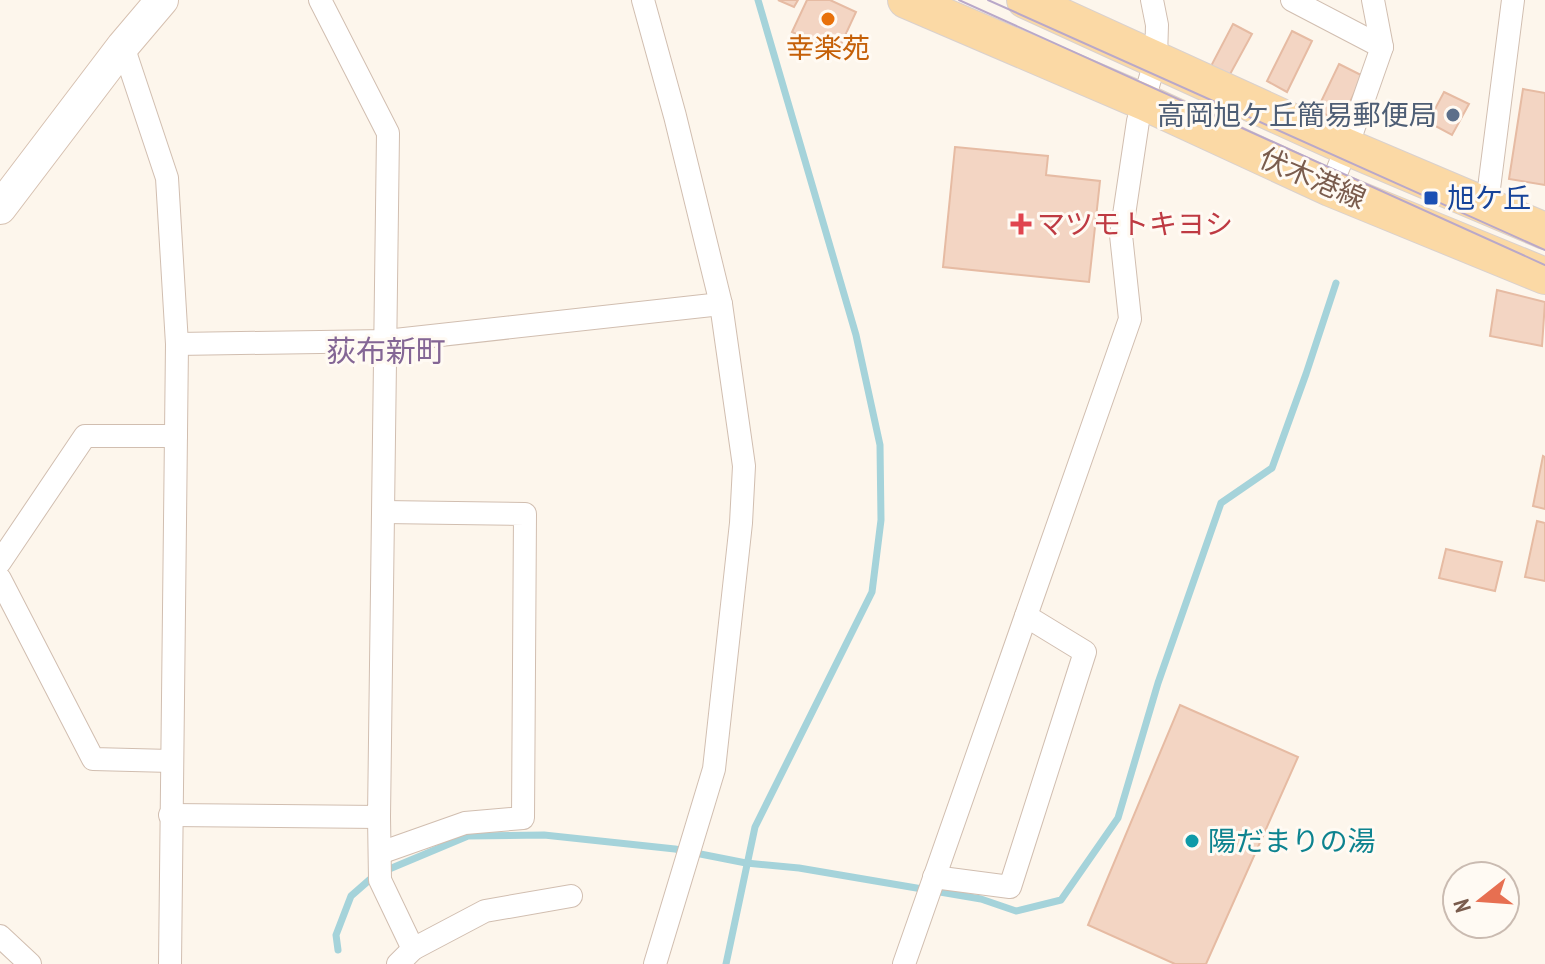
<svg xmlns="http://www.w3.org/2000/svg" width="1545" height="964" viewBox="0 0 1545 964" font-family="'PT Sans Narrow','Noto Sans JP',sans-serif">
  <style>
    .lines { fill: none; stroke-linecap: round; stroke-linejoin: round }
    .stream { stroke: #a5d3da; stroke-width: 7 }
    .building { fill: #f3d5c3; stroke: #e6bba3; stroke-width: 2 }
    .street-casing { stroke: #d1beb0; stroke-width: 24 }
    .secondary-casing { stroke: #d6c0b0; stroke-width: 34 }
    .primary-casing { stroke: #dad1cd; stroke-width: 38 }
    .street { stroke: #fff; stroke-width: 22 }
    .secondary { stroke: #fff; stroke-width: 32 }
    .primary { stroke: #fbd9a5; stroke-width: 36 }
    .tram { stroke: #b9a8c9; stroke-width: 2 }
    .food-dot { fill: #e8710a; stroke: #fffaf3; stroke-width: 3 }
    .service-dot { fill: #5c6f8a; stroke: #fffaf3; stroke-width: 3 }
    .transit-dot { fill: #1a4fb4; stroke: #fffaf3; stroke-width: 3 }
    .health-dot { fill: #e0444e; stroke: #fffaf3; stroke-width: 3 }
    .culture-dot { fill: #0f9aa8; stroke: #fffaf3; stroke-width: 3 }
    .labels { text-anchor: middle; stroke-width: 6; stroke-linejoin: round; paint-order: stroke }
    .food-label { font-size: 28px; fill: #c56008; stroke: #fffaf3 }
    .service-label { font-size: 28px; fill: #4e5e75; stroke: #fffaf3; text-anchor: end }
    .street-label { font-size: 28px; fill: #7a5c4d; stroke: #fffaf3 }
    .transit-label { font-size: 28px; fill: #164399; stroke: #fffaf3; text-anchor: start }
    .health-label { font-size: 28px; fill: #be3a42; stroke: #fffaf3; text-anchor: start }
    .culture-label { font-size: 28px; fill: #0d838f; stroke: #fffaf3; text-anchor: start }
    .neighbourhood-label { font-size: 30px; fill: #846695; stroke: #fffaf3 }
  </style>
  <rect width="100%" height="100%" fill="#fdf6ec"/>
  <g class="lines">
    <g class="stream">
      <path d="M338,950L336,935L351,896L375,875L468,836L544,835L675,849L746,863L799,868L981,899L1016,911L1061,900L1118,818L1158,683L1221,503L1272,468L1306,374L1336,283"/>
      <path d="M726,964L755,827L872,592L881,520L880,445L856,335L758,0"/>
    </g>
  </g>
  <g class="building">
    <path d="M778,0H798L794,7Z"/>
    <path d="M807,0H830L856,12L837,53L792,32Z"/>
    <path d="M1233,24L1252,34L1228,78L1210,68Z"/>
    <path d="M1292,31L1312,41L1287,92L1267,81Z"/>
    <path d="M1339,64L1363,76L1340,122L1317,110Z"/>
    <path d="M1523,89L1545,93V185L1509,179Z"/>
    <path d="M1444,92L1469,104L1452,135L1428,122Z"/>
    <path d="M955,147L1048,156L1046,175L1100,181L1089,282L943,267Z"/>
    <path d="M1497,290L1545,302L1542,346L1490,336Z"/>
    <path d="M1543,456L1545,457V509L1533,506Z"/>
    <path d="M1537,521L1545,523V581L1525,577Z"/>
    <path d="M1446,549L1502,562L1495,591L1439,578Z"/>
    <path d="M1180,705L1298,757L1206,964H1175L1088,925Z"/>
  </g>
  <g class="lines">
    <defs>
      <g id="street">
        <path d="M643,0L675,116L721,304L744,466L741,523L714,769L655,964"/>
        <path d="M1292,0L1382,47"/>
        <path d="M123,46L167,178L177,344L170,964"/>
        <path d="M1330,188L1347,147L1382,47L1373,0"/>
        <path d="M1487,204L1513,0"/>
        <path d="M177,344L386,341L721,304"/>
        <path d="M0,562L85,436H176"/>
        <path d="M0,579L93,759L171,761"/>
        <path d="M170,815L379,817L388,133L320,0"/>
        <path d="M379,817L380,880L413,949"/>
        <path d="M380,853L465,823L523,818L525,514L384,512"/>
        <path d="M934,877L1010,887L1085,652L1026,616"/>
        <path d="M0,936L30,964"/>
        <path d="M398,964L413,949L485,911L571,896"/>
        <path d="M904,964L1130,319L1121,235L1138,121L1156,58L1157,25L1152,0"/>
      </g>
      <path id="secondary" d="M0,208L123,46L162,0"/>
      <g id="primary">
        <path d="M906,0L1144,102L1330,188L1545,276"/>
        <path d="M1025,0L1347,147L1545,231"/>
      </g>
    </defs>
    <use href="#street" class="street-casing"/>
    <use href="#secondary" class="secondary-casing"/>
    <use href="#primary" class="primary-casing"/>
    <use href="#street" class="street"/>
    <use href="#secondary" class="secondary"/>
    <use href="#primary" class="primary"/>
    <g class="tram">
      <path d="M959,0L1545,265"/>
      <path d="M988,0L1545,250"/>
    </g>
  </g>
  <circle class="food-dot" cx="828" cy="19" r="8"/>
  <circle class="service-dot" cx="1453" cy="115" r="8"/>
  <rect class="transit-dot" x="1423" y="190" width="16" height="16" rx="4"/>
  <path class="health-dot" d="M1017 212h8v8h8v8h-8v8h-8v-8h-8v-8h8z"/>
  <circle class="culture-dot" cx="1192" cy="841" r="8"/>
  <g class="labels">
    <g class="food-label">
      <text x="828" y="58">幸楽苑</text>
    </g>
    <g class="service-label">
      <text x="1437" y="125">高岡旭ケ丘簡易郵便局</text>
    </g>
    <g class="street-label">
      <text transform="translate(1313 178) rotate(23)" y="10">伏木港線</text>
    </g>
    <g class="transit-label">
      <text x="1447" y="208">旭ケ丘</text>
    </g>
    <g class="health-label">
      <text x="1037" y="234">マツモトキヨシ</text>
    </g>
    <g class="culture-label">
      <text x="1208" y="851">陽だまりの湯</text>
    </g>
    <g class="neighbourhood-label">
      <text x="386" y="362">荻布新町</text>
    </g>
  </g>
  <g transform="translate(1481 900) rotate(253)"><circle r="38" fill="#fffaf3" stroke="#cabbb1" stroke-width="2"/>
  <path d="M0-6L14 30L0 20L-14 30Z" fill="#e76f51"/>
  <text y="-12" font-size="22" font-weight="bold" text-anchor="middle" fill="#7a5c4d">N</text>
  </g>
</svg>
